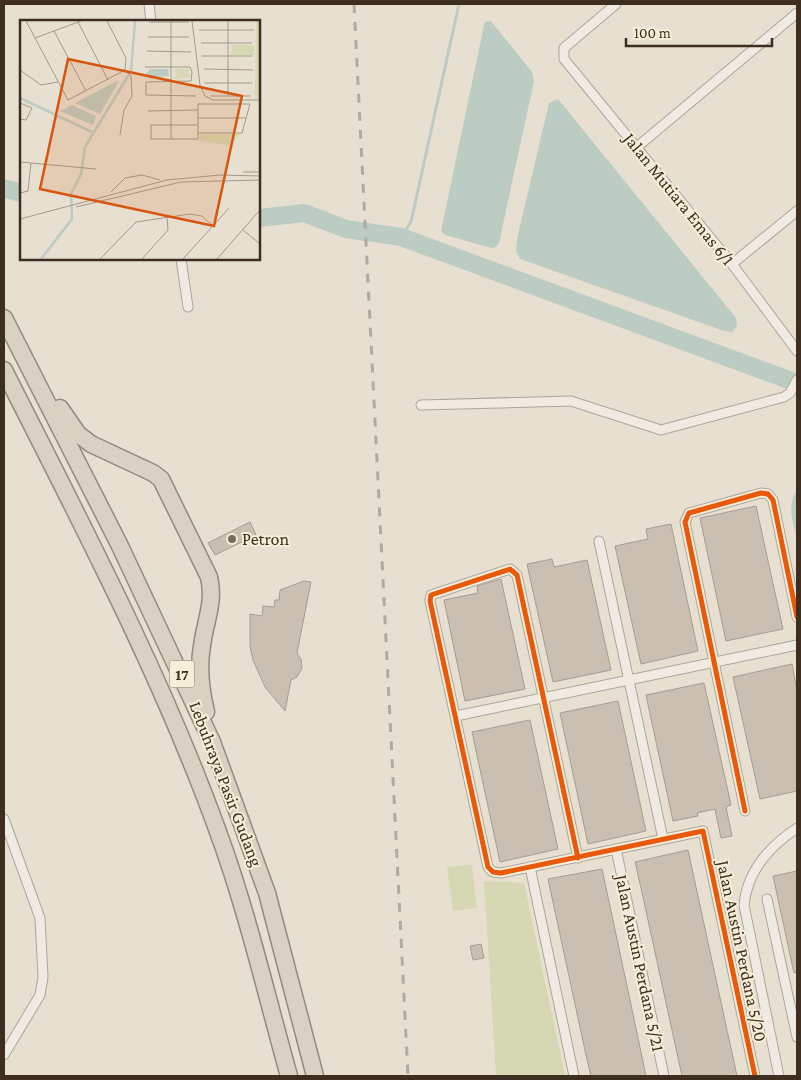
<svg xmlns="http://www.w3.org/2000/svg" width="801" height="1080" viewBox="0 0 801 1080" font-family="'Crimson Pro',serif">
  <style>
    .green { fill: #d6d7b3 }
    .water { fill: #bcccc2 }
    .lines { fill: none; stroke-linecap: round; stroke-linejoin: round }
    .stream { stroke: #bcccc2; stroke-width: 3 }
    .river { stroke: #bcccc2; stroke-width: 18 }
    .building { fill: #cbbfb2; stroke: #a89c90 }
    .street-casing { stroke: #ada599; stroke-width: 11 }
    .highway-casing { stroke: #928b80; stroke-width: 19 }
    .street { stroke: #efebe3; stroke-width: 9 }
    .highway { stroke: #dad1c2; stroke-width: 16 }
    .rail { stroke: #afaaa2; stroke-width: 3; stroke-dasharray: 9 9; stroke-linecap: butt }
    .cycleway-casing { stroke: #f7eed8; stroke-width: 8 }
    .cycleway { stroke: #e8590c; stroke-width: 5 }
    .poi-dot { fill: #786c5e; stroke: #f7eed8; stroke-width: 2 }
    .labels { text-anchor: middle; stroke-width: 4; stroke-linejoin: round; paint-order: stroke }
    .shield { fill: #f7eed8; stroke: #756857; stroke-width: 1 }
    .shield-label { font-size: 16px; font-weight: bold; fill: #3d2e20 }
    .street-label { font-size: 18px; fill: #3d2e20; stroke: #f7eed8 }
    .poi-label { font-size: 18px; fill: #3d2e20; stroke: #f7eed8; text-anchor: start }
    .inset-river { fill: none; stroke: #bcccc2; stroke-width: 2.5 }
    .inset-road { fill: none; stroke: #a3998a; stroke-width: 1 }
    .view { fill: #d7550e; fill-opacity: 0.15; stroke: #d7550e; stroke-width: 2.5 }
    .inset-edge { fill: none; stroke: #3d2e20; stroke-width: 2.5 }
  </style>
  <rect width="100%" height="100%" fill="#e7e0d1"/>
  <g class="green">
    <path d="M472,865L477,908L453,911L447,867Z"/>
    <path d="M484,881L524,883L565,1076H500L496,1074Z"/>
  </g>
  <g class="water">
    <path d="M491,21L532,72L534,81L499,243L496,247L491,248L445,235L441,231L483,30L485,22Z"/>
    <path d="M558,99L736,318L737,326L732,332L724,331L520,259L516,251L517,239L549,103Z"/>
    <path d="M797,490V537C792,523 787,503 797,490Z"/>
  </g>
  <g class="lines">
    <path class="stream" d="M401,237L411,222L459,4"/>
    <g class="river">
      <path d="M4,188L21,193"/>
      <path d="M259,218L304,213L346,229L401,237L797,383"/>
    </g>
  </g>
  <g class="building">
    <path d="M756,506L783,629L726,641L700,518Z"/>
    <path d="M250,522L256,535L215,555L208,543Z"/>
    <path d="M671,524L698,651L641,664L615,546L648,539L646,529Z"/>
    <path d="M552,559L554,567L587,560L611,670L553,682L527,564Z"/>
    <path d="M501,579L525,689L465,701L444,600L478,593L477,586Z"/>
    <path d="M304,581L311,582L297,653L301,659L302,668L297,677L291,680L285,711L265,687L253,660L250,646V614L262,616L263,606L274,607L275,600H279L280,590Z"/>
    <path d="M792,664L797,691V791L760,799L733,677Z"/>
    <path d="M704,683L731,805L726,807L732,836L721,838L715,809L697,813L698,816L673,821L646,695Z"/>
    <path d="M618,701L646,831L588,844L560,713Z"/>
    <path d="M530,720L558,849L500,862L472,732Z"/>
    <path d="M688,850L709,947L737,1076H682L641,888L635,862Z"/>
    <path d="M602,869L630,1000L646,1076H591L586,1055L548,879Z"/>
    <path d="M797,871V972L794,973L773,876Z"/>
    <path d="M481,944L484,958L473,960L470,946Z"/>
  </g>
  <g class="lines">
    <defs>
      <g id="street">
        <path d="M149,4L151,21"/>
        <path d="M616,4L564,48V59L732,264L797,351"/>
        <path d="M637,147L797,13"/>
        <path d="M181,259L188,307"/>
        <path d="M732,264L797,211"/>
        <path d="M421,405L571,401L661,430L784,397L790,393L797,380"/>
        <path d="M599,541L663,839"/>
        <path d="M456,716L797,645"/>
        <path d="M745,811L685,522L689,513L761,493L768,494L773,500L797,617"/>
        <path d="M4,819L40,918L43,977L40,995L4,1055"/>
        <path d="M616,849L664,1076"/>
        <path d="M578,858L517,575L510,569L431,595L430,601L488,867L493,872L501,873L703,831L755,1076"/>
        <path d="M530,867L574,1076"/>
        <path d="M767,899L797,1037"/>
        <path d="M779,1076L744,905C747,871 770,846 797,828"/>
      </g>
      <g id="highway">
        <path d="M4,318L119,544L212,742L267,893L315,1076"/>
        <path d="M4,370C79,519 160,672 217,829C247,910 266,994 289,1076"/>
        <path d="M60,408L78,434L91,444L153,473L161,479L209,577C215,603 205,621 202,646C198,668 201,691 206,712"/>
      </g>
    </defs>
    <use href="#street" class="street-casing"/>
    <use href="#highway" class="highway-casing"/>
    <use href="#street" class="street"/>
    <use href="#highway" class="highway"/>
    <path class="rail" d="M354,4L408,1076"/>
    <defs>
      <g id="cycleway">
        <path d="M745,811L685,522L689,513L761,493L768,494L773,500L797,617"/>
        <path d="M578,858L517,575L510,569L431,595L430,601L488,867L493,872L501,873L703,831L755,1076"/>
      </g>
    </defs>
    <use href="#cycleway" class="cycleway-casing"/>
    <use href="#cycleway" class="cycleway"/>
  </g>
  <circle class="poi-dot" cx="232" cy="539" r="5"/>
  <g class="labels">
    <rect class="shield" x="169.5" y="660.5" width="25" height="27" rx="4"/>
    <g class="shield-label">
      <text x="182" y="680">17</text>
    </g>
    <g class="street-label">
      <text transform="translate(679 199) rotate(51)" y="6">Jalan Mutiara Emas 6/1</text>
      <text transform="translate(226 784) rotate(69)" y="6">Lebuhraya Pasir Gudang</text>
      <text transform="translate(742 951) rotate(78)" y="6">Jalan Austin Perdana 5/20</text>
      <text transform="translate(640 963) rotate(78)" y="6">Jalan Austin Perdana 5/21</text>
    </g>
    <g class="poi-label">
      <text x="242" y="545">Petron</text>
    </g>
  </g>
  <g transform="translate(20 20)">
    <rect width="240" height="240" fill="#e7e0d1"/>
    <path d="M236,1H240V78H235ZM210,25H234V35H210L213,28ZM154,49H169L170,57L155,59L153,57L157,56ZM180,114H220L210,125L179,121Z" fill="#d6d7b3"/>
    <path d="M130,49H148L149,56L129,58L126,54ZM97,61L98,63L80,94L55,83ZM52,85L76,96L73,105L40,91Z" fill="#bcccc2"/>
    <path class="inset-river" d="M0,78L72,112M21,239L52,199L51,174L61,154L65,127L111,51L115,1"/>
    <path class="inset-road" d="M6,1L48,80L105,50L106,38L87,1M172,1L180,65L185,76L193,80H240M58,2L88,60M129,2H169M179,10H234M34,11L66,71M128,17H169M15,18L61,1M181,23H232M127,31L171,32M182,36H232M125,47H170L172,52M184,49L233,50M0,50L21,65L38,62M172,52L171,61L126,62V75L176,76M184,63H232M191,76H231M208,76V1M0,83L12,88L6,100L0,99M128,91L178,90M178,98H226M178,113H222L230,84H178V119H131V105H178M100,115L104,90L112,76L111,56L105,50M151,119V1M0,142L76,149M223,152H240M91,172L105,158L122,155L140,160M0,173L8,171L11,143M56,187L161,162L240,160M0,199L147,160L200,155L240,156M223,210L240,224M80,239L116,202L170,194L182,196L193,206M122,239L148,210L147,197M163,239L209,188M197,239L240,190"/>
    <path class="view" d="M48,39L222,76L194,206L20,169Z"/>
    <rect width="240" height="240" class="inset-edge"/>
  </g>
  <rect width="801" height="1080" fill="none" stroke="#3d2e20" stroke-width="10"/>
  <path d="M626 38v8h146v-8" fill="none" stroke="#3d2e20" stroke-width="2.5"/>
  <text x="634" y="38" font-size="15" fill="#3d2e20" stroke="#f7eed8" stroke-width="4" paint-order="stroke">100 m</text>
</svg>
